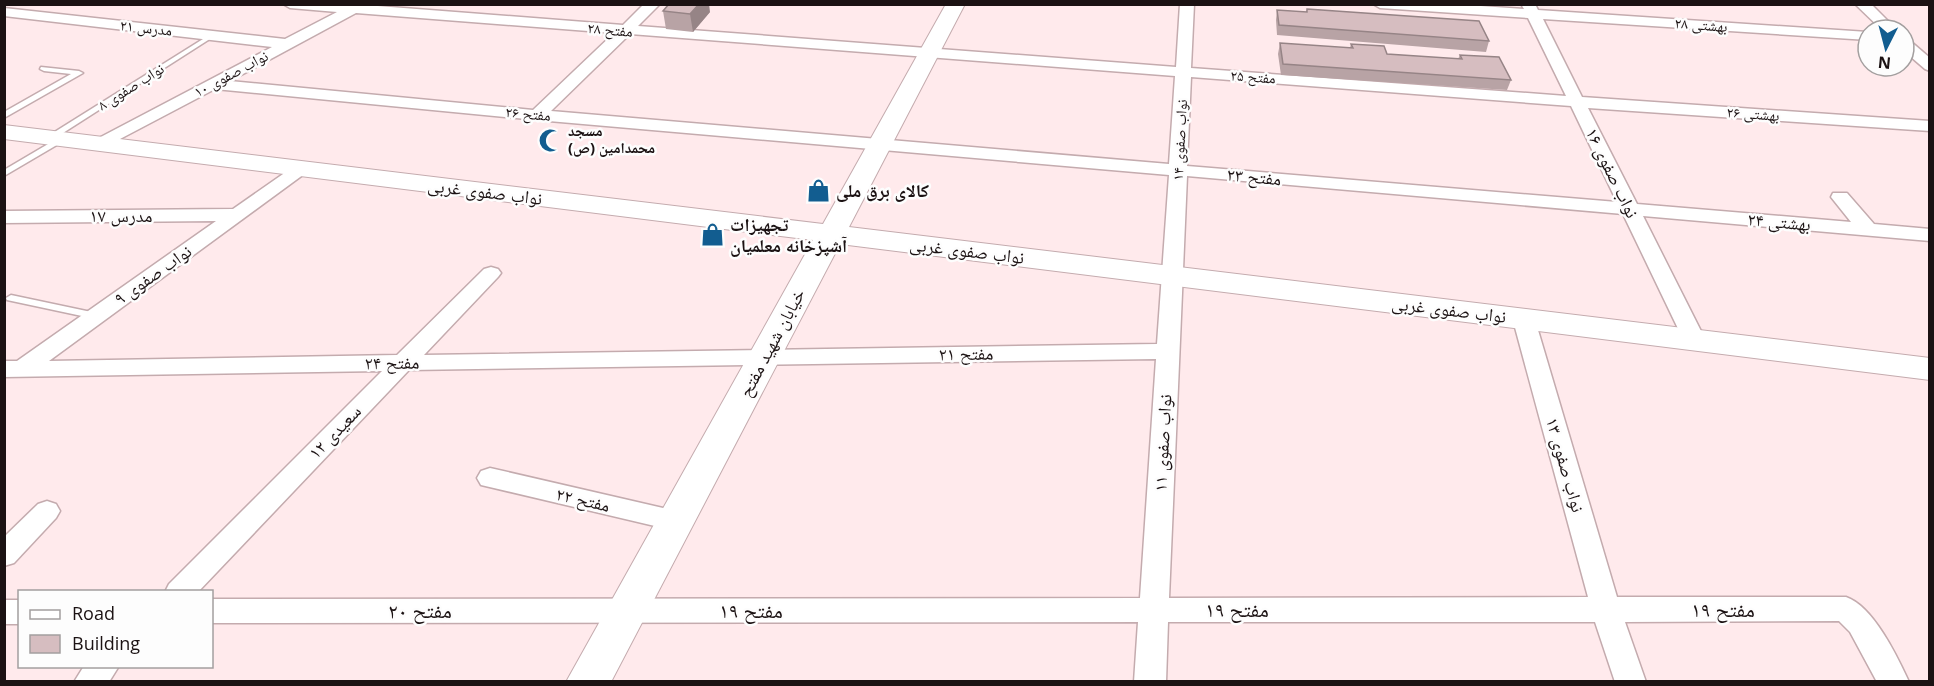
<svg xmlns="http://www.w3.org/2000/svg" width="1934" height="686" viewBox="0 0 1934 686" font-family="'Open Sans','Noto Naskh Arabic',sans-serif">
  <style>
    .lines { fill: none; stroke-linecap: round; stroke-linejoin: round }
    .lane-casing { stroke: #c4abae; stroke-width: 3 }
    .street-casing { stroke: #c4abae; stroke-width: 3 }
    .secondary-casing { stroke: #c4abae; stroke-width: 2 }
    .lane { fill: #fff; fill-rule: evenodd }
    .street { fill: #fff; fill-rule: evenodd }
    .secondary { fill: #fff; fill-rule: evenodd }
    .wall { fill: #b8a3a5 }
    .shaded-wall { fill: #968486 }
    .building { fill: #d6bdc0; stroke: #968486; stroke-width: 1.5 }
    .labels { text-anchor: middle; stroke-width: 5; stroke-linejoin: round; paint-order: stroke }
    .far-street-label { font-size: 15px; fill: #1b1213; stroke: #fdfdfd }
    .far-poi-label { font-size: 15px; font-weight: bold; fill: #1b1213; stroke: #fdfdfd; text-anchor: start }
    .street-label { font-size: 18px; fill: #1b1213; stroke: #fdfdfd }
    .poi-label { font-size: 18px; font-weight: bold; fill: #1b1213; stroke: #fdfdfd; text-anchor: start }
    .near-street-label { font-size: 21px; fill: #1b1213; stroke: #fdfdfd }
  </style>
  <rect width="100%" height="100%" fill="#ffeaec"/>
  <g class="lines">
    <defs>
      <g id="lane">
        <path d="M211,34L216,35L52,140H46L45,138Z"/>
        <path d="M41,67L79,71L83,73L4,118V112L71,74L44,71L40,69Z"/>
        <path d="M60,137H66L67,139L4,176V170Z"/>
        <path d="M11,295L96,313L101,316L96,319L7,300L6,298Z"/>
      </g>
      <g id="street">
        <path d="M283,4H352L623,25L644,4H660L638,26L1176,67L1180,4H1194L1191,68L1566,96L1528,18L1380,8L1373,4H1452L1524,9L1521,4H1535L1538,10L1868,32V40L1543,19L1582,97L1930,121V131L1588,108L1637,204L1851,222L1831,197L1833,193H1847L1874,224L1930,229V241L1643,216L1706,341L1703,346L1695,348L1687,346L1684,341L1623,214L1187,176L1169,598L1588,597L1513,320L1516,315L1524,313L1532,315L1535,320L1617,597H1846C1873,606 1897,656 1909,682H1877L1850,632L1839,621L1625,622L1646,682H1615L1595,622H1168L1166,682H1134L1138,622L212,623V599L1140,598L1156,359L409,370L198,592H165L169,584L382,371L4,377V361H17L216,221L4,223V211L233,209L296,165H308L311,169L49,361L397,355L484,269L491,267L498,269L501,273L498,277L424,355L1157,344L1169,175L537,120L215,89L101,149L95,148L92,144L95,140L272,47L4,16V8L285,39L337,12L290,8ZM356,13L614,33L533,110L230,81ZM630,34L1175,76L1169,164L551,111ZM1191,77L1571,106L1617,202L1187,166Z"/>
        <path d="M1855,4H1871L1897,30H1882Z"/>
        <path d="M1904,39L1909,40L1930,58V71L1925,69L1904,51Z"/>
        <path d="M490,468L676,511L686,514L690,521L686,528L676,531L481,485L477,478L481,471Z"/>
        <path d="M47,501L56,504L60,511L56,518L14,563L4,566V537L38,504Z"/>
        <rect x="4" y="600" width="16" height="24"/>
        <path d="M84,666H119L109,682H74Z"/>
      </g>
      <path id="secondary" d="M946,4H965L849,227L1930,358V380L840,244L611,682H566L813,240L4,139V125L823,224Z"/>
    </defs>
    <use href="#lane" class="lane-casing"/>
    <use href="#street" class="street-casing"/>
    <use href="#secondary" class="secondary-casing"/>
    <use href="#lane" class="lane"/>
    <use href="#street" class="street"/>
    <use href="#secondary" class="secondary"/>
  </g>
  <g class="wall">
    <path d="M1307,9L1489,41L1486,52L1277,35L1276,20L1277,10L1306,12Z"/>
    <path d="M663,11L710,12L693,32L666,29Z"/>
    <path d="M1280,43L1350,48L1351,44L1387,54L1458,59L1460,55L1511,80L1507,90L1281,75L1278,54Z"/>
  </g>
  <path class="shaded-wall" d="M699,4H709L710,12L693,32L690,14Z"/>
  <g class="building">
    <path d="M669,4H699L690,14L663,11Z"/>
    <path d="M1307,9L1479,21L1489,41L1279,25L1277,10L1307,12Z"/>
    <path d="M1280,43L1353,48L1351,44L1384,46L1387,54L1462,59L1460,55L1499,57L1511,80L1283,64Z"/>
  </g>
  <defs>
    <symbol id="mosque-bare" viewBox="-9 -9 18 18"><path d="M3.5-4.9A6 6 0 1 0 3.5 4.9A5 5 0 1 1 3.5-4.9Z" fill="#125d90" stroke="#fdfdfd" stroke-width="2.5" paint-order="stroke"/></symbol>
    <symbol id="shop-bare" viewBox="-9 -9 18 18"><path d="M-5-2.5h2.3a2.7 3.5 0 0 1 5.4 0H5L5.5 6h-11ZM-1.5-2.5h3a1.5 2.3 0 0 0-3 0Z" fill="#125d90" stroke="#fdfdfd" stroke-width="2.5" paint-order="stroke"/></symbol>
  </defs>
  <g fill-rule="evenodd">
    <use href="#mosque-bare" x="534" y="124" width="33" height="33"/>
    <use href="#shop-bare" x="802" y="174" width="33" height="33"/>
    <use href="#shop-bare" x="696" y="218" width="33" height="33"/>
  </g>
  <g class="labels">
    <g class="far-street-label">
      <text transform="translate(1701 25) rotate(4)" y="5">بهشتی ۲۸</text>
      <text transform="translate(146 28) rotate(6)" y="5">مدرس ۲۱</text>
      <text transform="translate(610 30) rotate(5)" y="5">مفتح ۲۸</text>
      <text transform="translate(231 74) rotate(-28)" y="5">نواب صفوی ۱۰</text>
      <text transform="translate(1253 77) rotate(4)" y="5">مفتح ۲۵</text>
      <text transform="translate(131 87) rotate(-32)" y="5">نواب صفوی ۸</text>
      <text transform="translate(528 114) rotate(5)" y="5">مفتح ۲۶</text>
      <text transform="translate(1753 114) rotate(4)" y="5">بهشتی ۲۶</text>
      <text transform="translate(1180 140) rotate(-87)" y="5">نواب صفوی ۱۴</text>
    </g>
    <g class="far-poi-label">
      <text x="568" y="136">مسجد<tspan x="568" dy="17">محمدامین (ص)</tspan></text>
    </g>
    <g class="street-label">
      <text transform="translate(1612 173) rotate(64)" y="6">نواب صفوی ۱۶</text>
      <text transform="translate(1254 177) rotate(5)" y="6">مفتح ۲۳</text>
      <text transform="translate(485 192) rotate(7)" y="6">نواب صفوی غربی</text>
      <text x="121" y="222">مدرس ۱۷</text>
      <text transform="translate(1779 222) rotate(5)" y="6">بهشتی ۲۴</text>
      <text transform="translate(967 251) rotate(7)" y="6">نواب صفوی غربی</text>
      <text transform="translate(153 275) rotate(-35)" y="6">نواب صفوی ۹</text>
      <text transform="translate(1449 310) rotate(7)" y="6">نواب صفوی غربی</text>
      <text transform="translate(772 343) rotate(-62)" y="6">خیابان شهید مفتح</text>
      <text transform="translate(966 354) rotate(-1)" y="6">مفتح ۲۱</text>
      <text transform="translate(392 363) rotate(-1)" y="6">مفتح ۲۴</text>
      <text transform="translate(335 432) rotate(-46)" y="6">سعیدی ۱۲</text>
      <text transform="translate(1163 443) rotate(-87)" y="6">نواب صفوی ۱۱</text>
      <text transform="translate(1565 465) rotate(74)" y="6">نواب صفوی ۱۳</text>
      <text transform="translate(583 500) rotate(13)" y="6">مفتح ۲۲</text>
    </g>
    <g class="poi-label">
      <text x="836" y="197">کالای برق ملی</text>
      <text x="730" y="231">تجهيزات<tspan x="730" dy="21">آشپزخانه معلمیان</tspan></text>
    </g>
    <g class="near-street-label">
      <text x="1237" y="617">مفتح ۱۹</text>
      <text x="1723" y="617">مفتح ۱۹</text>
      <text x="420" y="618">مفتح ۲۰</text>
      <text x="751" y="618">مفتح ۱۹</text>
    </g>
  </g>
  <rect width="1934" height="686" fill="none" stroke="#1b1213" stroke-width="12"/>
  <rect x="18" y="590" width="195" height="78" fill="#fdfdfd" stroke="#a39f9f" stroke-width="1.5"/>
  <rect x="30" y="610" width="30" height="9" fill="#ffffff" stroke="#a39f9f" stroke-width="1.5"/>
  <text x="72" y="620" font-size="18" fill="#1b1213">Road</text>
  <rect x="30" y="635" width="30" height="18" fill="#d6bdc0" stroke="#a39f9f" stroke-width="1.5"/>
  <text x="72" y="650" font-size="18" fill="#1b1213">Building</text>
  <g transform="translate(1886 48) rotate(186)"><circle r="28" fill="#fdfdfd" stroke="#a39f9f" stroke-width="1.5"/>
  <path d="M0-4.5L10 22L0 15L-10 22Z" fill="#125d90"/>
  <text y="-9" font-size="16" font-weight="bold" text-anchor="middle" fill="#1b1213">N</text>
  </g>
</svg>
